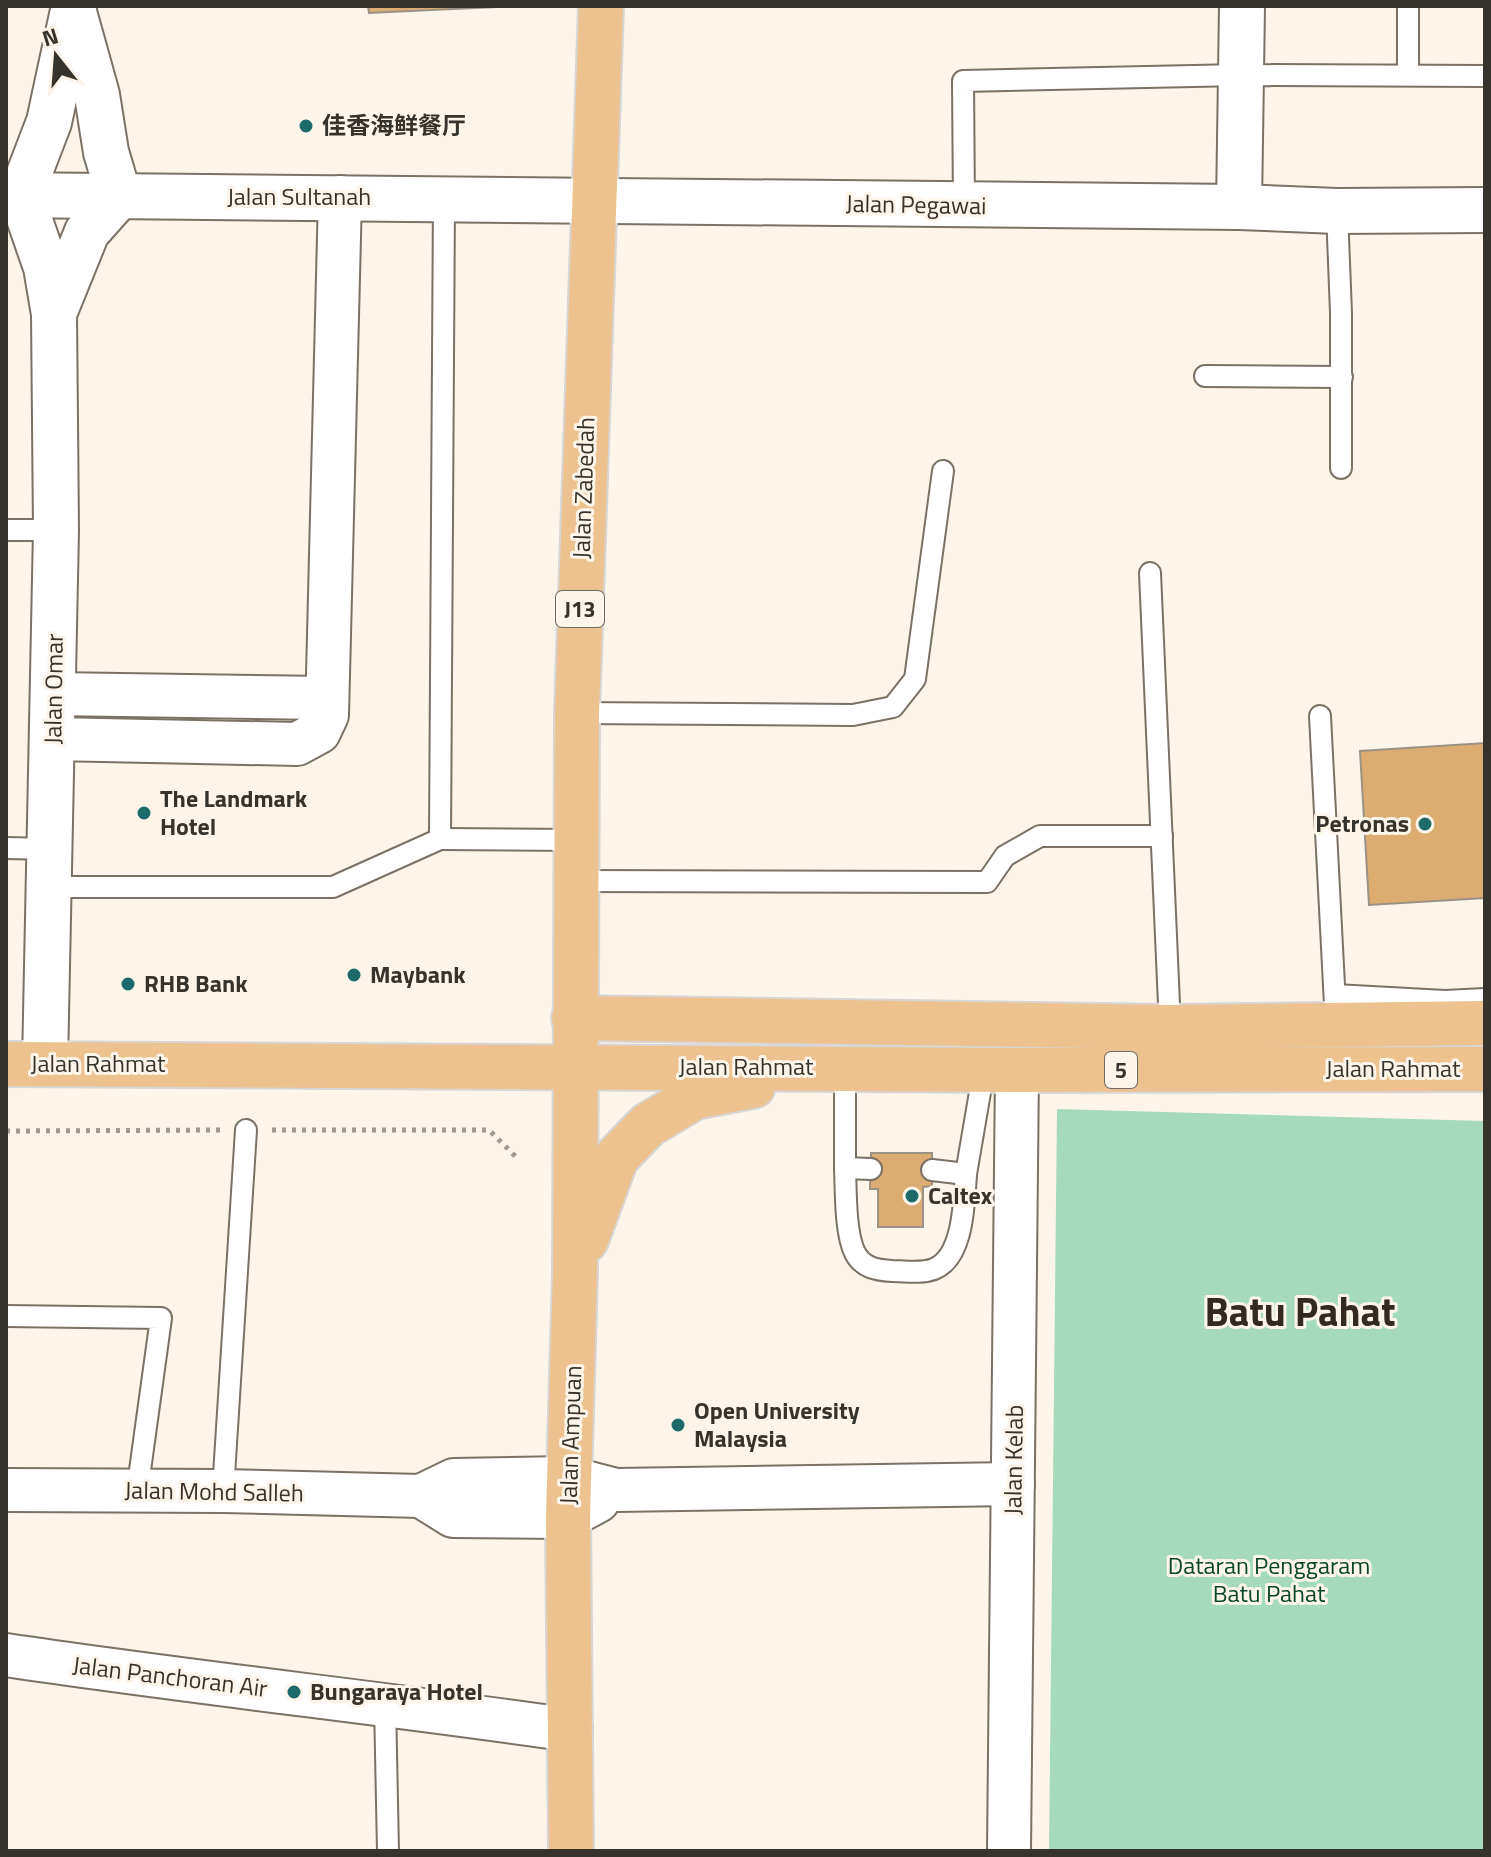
<svg xmlns="http://www.w3.org/2000/svg" width="1491" height="1857" viewBox="0 0 1491 1857" font-family="'Titillium Web','Noto Sans SC',sans-serif">
  <style>
    .green { fill: #a5dbbc }
    .building { fill: #ddac70; stroke: #9b9184; stroke-width: 2 }
    .lines { fill: none; stroke-linecap: round; stroke-linejoin: round }
    .lane-casing { stroke: #7b7165; stroke-width: 24 }
    .street-casing { stroke: #7b7165; stroke-width: 46 }
    .secondary-casing { stroke: #7b7165; stroke-width: 48 }
    .primary-casing { stroke: #d7d6d5; stroke-width: 48 }
    .path { stroke: #9f9990; stroke-width: 5; stroke-dasharray: 4 6; stroke-linecap: butt }
    .lane { stroke: #fff; stroke-width: 20 }
    .street { stroke: #fff; stroke-width: 42 }
    .secondary { stroke: #fff; stroke-width: 44 }
    .primary { stroke: #eec28f; stroke-width: 44 }
    .poi-dot { fill: #1d6a6a; stroke: #fef5ea; stroke-width: 3 }
    .labels { text-anchor: middle; stroke-width: 6; stroke-linejoin: round; paint-order: stroke }
    .shield { fill: #fef5ea; stroke: #726c65; stroke-width: 2 }
    .shield-label { font-size: 22px; font-weight: bold; fill: #36322c }
    .poi-label { font-size: 24px; font-weight: bold; fill: #36322c; stroke: #fef5ea; text-anchor: start }
    .street-label { font-size: 24px; fill: #36322c; stroke: #fef5ea }
    .park-label { font-size: 24px; fill: #07462c; stroke: #fef5ea }
    .town-label { font-size: 40px; font-weight: bold; fill: #322a1f; stroke: #fef5ea }
  </style>
  <rect width="100%" height="100%" fill="#fef5ea"/>
  <path class="green" d="M1057,1109L1485,1121V1851H1049Z"/>
  <g class="building">
    <path d="M368,6H496V7L369,13Z"/>
    <path d="M1485,743V898L1369,905L1360,751Z"/>
    <path d="M871,1153H932V1186L923,1187V1227H878V1189H870Z"/>
  </g>
  <g class="lines">
    <defs>
      <g id="lane">
        <path d="M1408,74V6"/>
        <path d="M964,206L963,81L1241,75L1485,76"/>
        <path d="M1337,211L1341,313V468"/>
        <path d="M1205,376L1342,377"/>
        <path d="M6,530H56"/>
        <path d="M1150,573L1170,1027"/>
        <path d="M577,713L853,715L893,707L915,679L943,471"/>
        <path d="M1320,716L1336,1024"/>
        <path d="M440,839L576,840"/>
        <path d="M6,848L51,849"/>
        <path d="M576,881L987,882L1005,856L1040,836H1162"/>
        <path d="M50,887H333L440,839L444,198"/>
        <path d="M1335,995L1445,1001L1485,999"/>
        <path d="M845,1068V1168L871,1169"/>
        <path d="M845,1168C846,1191 845,1233 855,1253C863,1268 876,1270 892,1271C906,1271 921,1274 934,1269C964,1257 964,1201 966,1174"/>
        <path d="M932,1170L966,1174L984,1069"/>
        <path d="M6,1316L161,1318L137,1492"/>
        <path d="M223,1491L246,1130"/>
        <path d="M385,1703L388,1851"/>
      </g>
      <g id="street">
        <path d="M53,694L327,698"/>
        <path d="M53,739L297,744L319,732L327,715L340,197"/>
        <path d="M6,1490L223,1491L421,1496L454,1480L570,1478L616,1490L1013,1484"/>
        <path d="M421,1496L453,1516L568,1517L598,1501"/>
        <path d="M6,1655C194,1683 383,1703 571,1730"/>
        <path d="M1009,1851L1017,1070"/>
      </g>
      <g id="secondary">
        <path d="M6,195L1239,207L1337,211L1485,210"/>
        <path d="M1239,207L1242,6"/>
        <path d="M55,311L87,232L119,196L106,152L97,95L75,16"/>
        <path d="M45,1064L56,530L54,314L46,267L21,195L49,122L74,6"/>
      </g>
      <g id="primary">
        <path d="M574,1018L1170,1027L1485,1023"/>
        <path d="M6,1064L1017,1070L1485,1069"/>
        <path d="M586,1240L616,1158L648,1125L695,1097L753,1086"/>
        <path d="M571,1851L568,1517L575,1272L577,713L601,6"/>
      </g>
    </defs>
    <use href="#lane" class="lane-casing"/>
    <use href="#street" class="street-casing"/>
    <use href="#secondary" class="secondary-casing"/>
    <use href="#primary" class="primary-casing"/>
    <g class="path">
      <path d="M272,1130H489L519,1160"/>
      <path d="M6,1131L222,1130"/>
    </g>
    <use href="#lane" class="lane"/>
    <use href="#street" class="street"/>
    <use href="#secondary" class="secondary"/>
    <use href="#primary" class="primary"/>
  </g>
  <g class="poi-dot">
    <circle cx="306" cy="126" r="8"/>
    <circle cx="144" cy="813" r="8"/>
    <circle cx="1425" cy="824" r="8"/>
    <circle cx="354" cy="975" r="8"/>
    <circle cx="128" cy="984" r="8"/>
    <circle cx="912" cy="1196" r="8"/>
    <circle cx="678" cy="1425" r="8"/>
    <circle cx="294" cy="1692" r="8"/>
  </g>
  <g class="labels">
    <g class="shield">
      <rect x="556" y="591" width="48" height="36" rx="6"/>
      <rect x="1105" y="1052" width="32" height="36" rx="6"/>
    </g>
    <g class="shield-label">
      <text x="580" y="617">J13</text>
      <text x="1121" y="1078">5</text>
    </g>
    <g class="poi-label">
      <text x="322" y="134">佳香海鲜餐厅</text>
      <text x="160" y="807">The Landmark<tspan x="160" dy="28">Hotel</tspan></text>
      <text x="1409" y="832" text-anchor="end">Petronas</text>
      <text x="370" y="983">Maybank</text>
      <text x="144" y="992">RHB Bank</text>
      <text x="928" y="1204">Caltex</text>
      <text x="694" y="1419">Open University<tspan x="694" dy="28">Malaysia</tspan></text>
      <text x="310" y="1700">Bungaraya Hotel</text>
    </g>
    <g class="street-label">
      <text x="299" y="205">Jalan Sultanah</text>
      <text transform="translate(916 205) rotate(1)" y="8">Jalan Pegawai</text>
      <text transform="translate(584 488) rotate(-88)" y="8">Jalan Zabedah</text>
      <text transform="translate(54 689) rotate(-89)" y="8">Jalan Omar</text>
      <text x="98" y="1072">Jalan Rahmat</text>
      <text x="746" y="1075">Jalan Rahmat</text>
      <text x="1393" y="1077">Jalan Rahmat</text>
      <text transform="translate(571 1435) rotate(-88)" y="8">Jalan Ampuan</text>
      <text transform="translate(1014 1460) rotate(-89)" y="8">Jalan Kelab</text>
      <text transform="translate(214 1492) rotate(1)" y="8">Jalan Mohd Salleh</text>
      <text transform="translate(170 1677) rotate(7)" y="8">Jalan Panchoran Air</text>
    </g>
    <g class="park-label">
      <text x="1269" y="1574">Dataran Penggaram<tspan x="1269" dy="28">Batu Pahat</tspan></text>
    </g>
    <g class="town-label">
      <text x="1300" y="1326">Batu Pahat</text>
    </g>
  </g>
  <rect width="1491" height="1857" fill="none" stroke="#36322c" stroke-width="16"/>
  <g transform="translate(56 56) rotate(343)" stroke="#fef5ea" stroke-width="6" paint-order="stroke">
  <path d="M0-6L14 30L0 20L-14 30Z" fill="#36322c"/>
  <text y="-12" font-size="22" font-weight="bold" text-anchor="middle" fill="#36322c">N</text>
  </g>
</svg>
